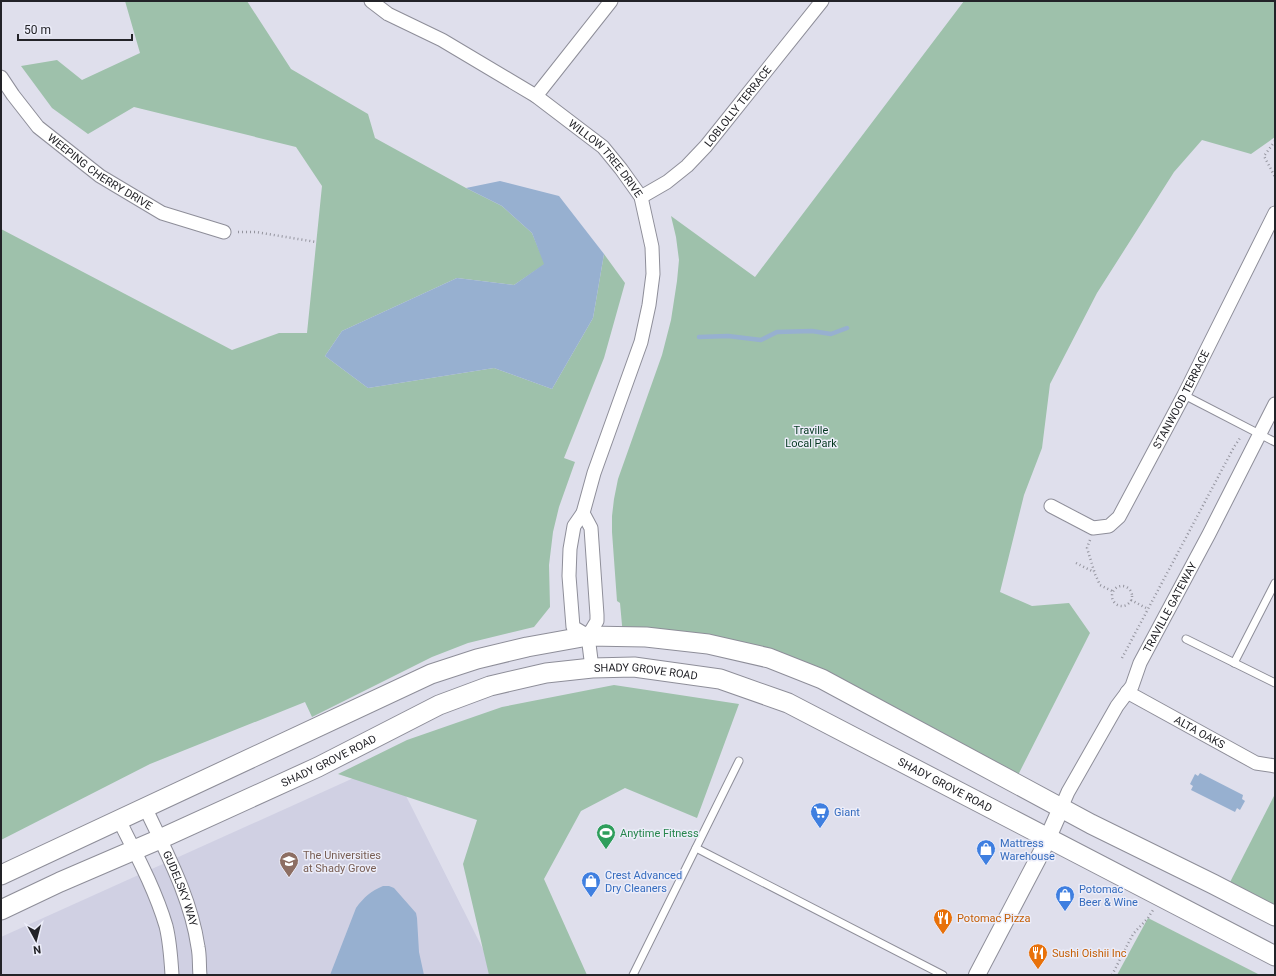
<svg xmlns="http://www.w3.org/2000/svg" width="1276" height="976" viewBox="0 0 1276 976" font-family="Roboto,sans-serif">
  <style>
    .built { fill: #d0d0e3 }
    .green { fill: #9ec1ab }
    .water { fill: #97b0d0 }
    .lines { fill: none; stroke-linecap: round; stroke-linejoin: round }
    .stream { stroke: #97b0d0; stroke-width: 4.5 }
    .service-casing { stroke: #8e8e99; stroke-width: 9 }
    .minor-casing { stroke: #8e8e99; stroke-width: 15 }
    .tertiary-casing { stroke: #8e8e99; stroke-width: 18 }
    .secondary-casing { stroke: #8e8e99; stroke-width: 21 }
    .path { stroke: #94949e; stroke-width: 2.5; stroke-dasharray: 1 3; stroke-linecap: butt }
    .service { stroke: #fff; stroke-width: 7 }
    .minor { stroke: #fff; stroke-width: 13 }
    .tertiary { stroke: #fff; stroke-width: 16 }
    .secondary { stroke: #fff; stroke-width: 19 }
    .labels { text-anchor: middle; stroke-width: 3; stroke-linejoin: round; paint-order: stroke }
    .street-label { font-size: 11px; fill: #232328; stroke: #ecedf9 }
    .park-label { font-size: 11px; fill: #053820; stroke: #ecedf9 }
    .shop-label { font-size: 11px; fill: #366cbe; stroke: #ecedf9; text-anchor: start }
    .leisure-label { font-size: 11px; fill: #27864d; stroke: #ecedf9; text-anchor: start }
    .education-label { font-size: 11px; fill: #785e54; stroke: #ecedf9; text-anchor: start }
    .food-label { font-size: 11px; fill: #c56008; stroke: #ecedf9; text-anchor: start }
  </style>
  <rect width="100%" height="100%" fill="#dfdfec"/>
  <path class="built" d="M389,762L496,975H1V937Z"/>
  <g class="green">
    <path d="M125,1H247L291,69L368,114L375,138L466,188L502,206L532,233L545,264L514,285L457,278L342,331L325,356L368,388L494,368L552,389L593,318L604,254L625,283L604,358L564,458L575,462L559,507L553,532L549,565L550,607L534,627L468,643L432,657L312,717L305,702L150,764L1,840V229L232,350L279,333H307L322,186L296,147L134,107L88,134L52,108L21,66L57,60L82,80L140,53Z"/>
    <path d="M964,1H1275V137L1251,154L1202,140L1174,172L1097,293L1050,384L1042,448L1024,495L1000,592L1032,606L1069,603L1090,633L1014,783L769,658L623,636L620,603L617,601L612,532V516L614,499L618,479L662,355L671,320L677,281L679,260L676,237L671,216L755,277Z"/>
    <path d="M614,685L739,704L697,818L625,788L581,811L544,879L587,975H489L463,864L477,820L338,774L407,740L502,707Z"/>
    <path d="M1275,794V916L1226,890Z"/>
    <path d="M1148,918L1260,975H1117Z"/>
  </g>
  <g class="water">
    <path d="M500,181L559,196L604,254L593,318L552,389L494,368L368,388L325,356L342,331L457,278L514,285L544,264L532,233L502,206L466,188Z"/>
    <path d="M1200,773L1243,795L1242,799L1245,801L1240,810L1237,808L1235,812L1191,790L1193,786L1190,784L1195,774L1198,776Z"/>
    <path d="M383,886H389L394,888L416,913L417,918L419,952L424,975H330L356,908C364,897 371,891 383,886Z"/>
  </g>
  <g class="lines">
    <path class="stream" d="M699,337L728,336L761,340L777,332L812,331L831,334L847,328"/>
    <defs>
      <g id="service">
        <path d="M1184,395L1275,442"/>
        <path d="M1186,639L1275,683"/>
        <path d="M1234,663L1275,583"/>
        <path d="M696,848L943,975"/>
        <path d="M633,975L739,761"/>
      </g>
      <g id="minor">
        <path id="s1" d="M371,1L388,14L442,40L536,96L603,147L621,169L641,197L652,247L653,274L649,305L641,342L594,473L583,513L574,526L570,549L569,576L573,627L588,636"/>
        <path id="s2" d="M1,77L13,95L38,127L100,176L162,213L224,232"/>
        <path d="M536,96L611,1"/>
        <path id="s3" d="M641,197L667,182L687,166L706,146L822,1"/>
        <path id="s4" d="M1051,506L1093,528L1109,526L1119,517L1184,395L1275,213"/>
        <path d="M583,513L591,528L597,615V621L588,636L592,668"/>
        <path id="s5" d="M1127,692L1256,763L1275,766"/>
        <path id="s6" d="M145,807C166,852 191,898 198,947C200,956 199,966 200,975"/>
        <path id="s7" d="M1061,808L1068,792L1117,706L1132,686L1140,663L1209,534L1275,404"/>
        <path d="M119,820C136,854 155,889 166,926C170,942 171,959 172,975"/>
      </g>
      <path id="tertiary" d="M977,975L1042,851L1061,808"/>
      <g id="secondary">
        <path d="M1,875L431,674L477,659L527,647L588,636L646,637L708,644L769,658L822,679L1091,824L1213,884L1275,916"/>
        <path id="s8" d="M1,910L60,882L160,839L318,767L439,705L490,686L546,673L592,668L634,667L720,679L788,703L1275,956"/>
      </g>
    </defs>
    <use href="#service" class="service-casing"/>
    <use href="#minor" class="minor-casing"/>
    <use href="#tertiary" class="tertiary-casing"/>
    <use href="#secondary" class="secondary-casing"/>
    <g class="path">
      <path d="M1275,141L1264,156L1275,177"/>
      <path d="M238,232H256L316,242"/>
      <path d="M1090,540L1087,548L1095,574L1100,585L1114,592"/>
      <path d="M1076,563L1094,572"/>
      <circle cx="1122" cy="596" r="10"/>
      <path d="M1131,600L1148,609"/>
      <path d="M1122,658L1234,447L1240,438"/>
      <path d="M1112,975L1133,934L1148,918L1153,910"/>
    </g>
    <use href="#service" class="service"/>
    <use href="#minor" class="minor"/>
    <use href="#tertiary" class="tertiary"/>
    <use href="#secondary" class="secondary"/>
  </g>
  <defs>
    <symbol id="supermarket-pin" viewBox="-11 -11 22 30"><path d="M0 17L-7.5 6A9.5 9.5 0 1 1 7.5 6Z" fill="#3f7fe0" stroke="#ecedf9"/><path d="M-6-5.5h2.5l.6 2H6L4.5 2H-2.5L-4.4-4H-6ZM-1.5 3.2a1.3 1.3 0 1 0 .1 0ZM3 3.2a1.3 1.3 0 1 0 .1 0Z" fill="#fff"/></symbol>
    <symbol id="stadium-pin" viewBox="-11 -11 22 30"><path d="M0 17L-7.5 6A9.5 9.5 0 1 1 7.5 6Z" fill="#2e9e5b" stroke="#ecedf9"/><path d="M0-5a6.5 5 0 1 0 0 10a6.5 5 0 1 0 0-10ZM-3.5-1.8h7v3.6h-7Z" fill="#fff"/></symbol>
    <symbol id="shop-pin" viewBox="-11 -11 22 30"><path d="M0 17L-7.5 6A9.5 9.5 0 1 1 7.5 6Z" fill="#3f7fe0" stroke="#ecedf9"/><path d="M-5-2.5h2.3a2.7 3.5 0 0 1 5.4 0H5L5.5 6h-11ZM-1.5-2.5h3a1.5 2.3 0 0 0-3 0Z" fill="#fff"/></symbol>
    <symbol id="university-pin" viewBox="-11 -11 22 30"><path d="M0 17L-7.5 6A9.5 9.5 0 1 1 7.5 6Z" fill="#8d6e63" stroke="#ecedf9"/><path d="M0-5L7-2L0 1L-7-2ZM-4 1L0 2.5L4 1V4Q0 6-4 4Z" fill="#fff"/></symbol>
    <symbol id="restaurant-pin" viewBox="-11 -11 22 30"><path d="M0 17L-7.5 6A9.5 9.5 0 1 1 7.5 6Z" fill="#e8710a" stroke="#ecedf9"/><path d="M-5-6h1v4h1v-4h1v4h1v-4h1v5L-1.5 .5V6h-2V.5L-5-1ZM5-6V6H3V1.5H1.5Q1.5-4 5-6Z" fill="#fff"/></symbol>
  </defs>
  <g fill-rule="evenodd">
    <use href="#supermarket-pin" x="809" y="801" width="22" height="30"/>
    <use href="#stadium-pin" x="595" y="822" width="22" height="30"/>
    <use href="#shop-pin" x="975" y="838" width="22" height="30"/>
    <use href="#university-pin" x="278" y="850" width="22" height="30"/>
    <use href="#shop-pin" x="580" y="870" width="22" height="30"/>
    <use href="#shop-pin" x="1054" y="884" width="22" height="30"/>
    <use href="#restaurant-pin" x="932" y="907" width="22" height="30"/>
    <use href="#restaurant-pin" x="1027" y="942" width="22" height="30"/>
  </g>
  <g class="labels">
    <g class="street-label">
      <text dy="4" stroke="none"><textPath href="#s3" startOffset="134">LOBLOLLY TERRACE</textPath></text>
      <text dy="4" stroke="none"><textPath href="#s1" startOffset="285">WILLOW TREE DRIVE</textPath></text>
      <text dy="4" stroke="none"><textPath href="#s2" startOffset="139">WEEPING CHERRY DRIVE</textPath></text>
      <text dy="4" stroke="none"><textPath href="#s4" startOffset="210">STANWOOD TERRACE</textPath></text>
      <text dy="4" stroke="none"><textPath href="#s7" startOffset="229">TRAVILLE GATEWAY</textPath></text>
      <text dy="4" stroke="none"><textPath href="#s8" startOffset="696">SHADY GROVE ROAD</textPath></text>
      <text dy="4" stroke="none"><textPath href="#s5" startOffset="83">ALTA OAKS</textPath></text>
      <text dy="4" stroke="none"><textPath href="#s8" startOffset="360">SHADY GROVE ROAD</textPath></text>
      <text dy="4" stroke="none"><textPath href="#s8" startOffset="1020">SHADY GROVE ROAD</textPath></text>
      <text dy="4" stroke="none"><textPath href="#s6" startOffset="89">GUDELSKY WAY</textPath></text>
    </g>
    <g class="park-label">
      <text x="811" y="434">Traville<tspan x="811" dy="13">Local Park</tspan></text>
    </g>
    <g class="shop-label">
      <text x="834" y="816">Giant</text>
      <text x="1000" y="847">Mattress<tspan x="1000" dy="13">Warehouse</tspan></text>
      <text x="605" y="879">Crest Advanced<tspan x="605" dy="13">Dry Cleaners</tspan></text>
      <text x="1079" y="893">Potomac<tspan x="1079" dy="13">Beer &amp; Wine</tspan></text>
    </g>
    <g class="leisure-label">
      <text x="620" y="837">Anytime Fitness</text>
    </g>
    <g class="education-label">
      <text x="303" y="859">The Universities<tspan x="303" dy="13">at Shady Grove</tspan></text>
    </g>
    <g class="food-label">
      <text x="957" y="922">Potomac Pizza</text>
      <text x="1052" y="957">Sushi Oishii Inc</text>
    </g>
  </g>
  <rect width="1276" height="976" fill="none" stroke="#232328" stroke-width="4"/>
  <g transform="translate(36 940) rotate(173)" stroke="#ecedf9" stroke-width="3" paint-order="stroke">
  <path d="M0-3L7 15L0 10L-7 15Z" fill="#232328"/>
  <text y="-6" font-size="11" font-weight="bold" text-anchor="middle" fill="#232328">N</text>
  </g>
  <path d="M18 34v6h114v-6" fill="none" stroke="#232328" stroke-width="2"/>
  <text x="24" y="34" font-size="12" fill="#232328" stroke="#ecedf9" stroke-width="3" paint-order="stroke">50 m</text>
</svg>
